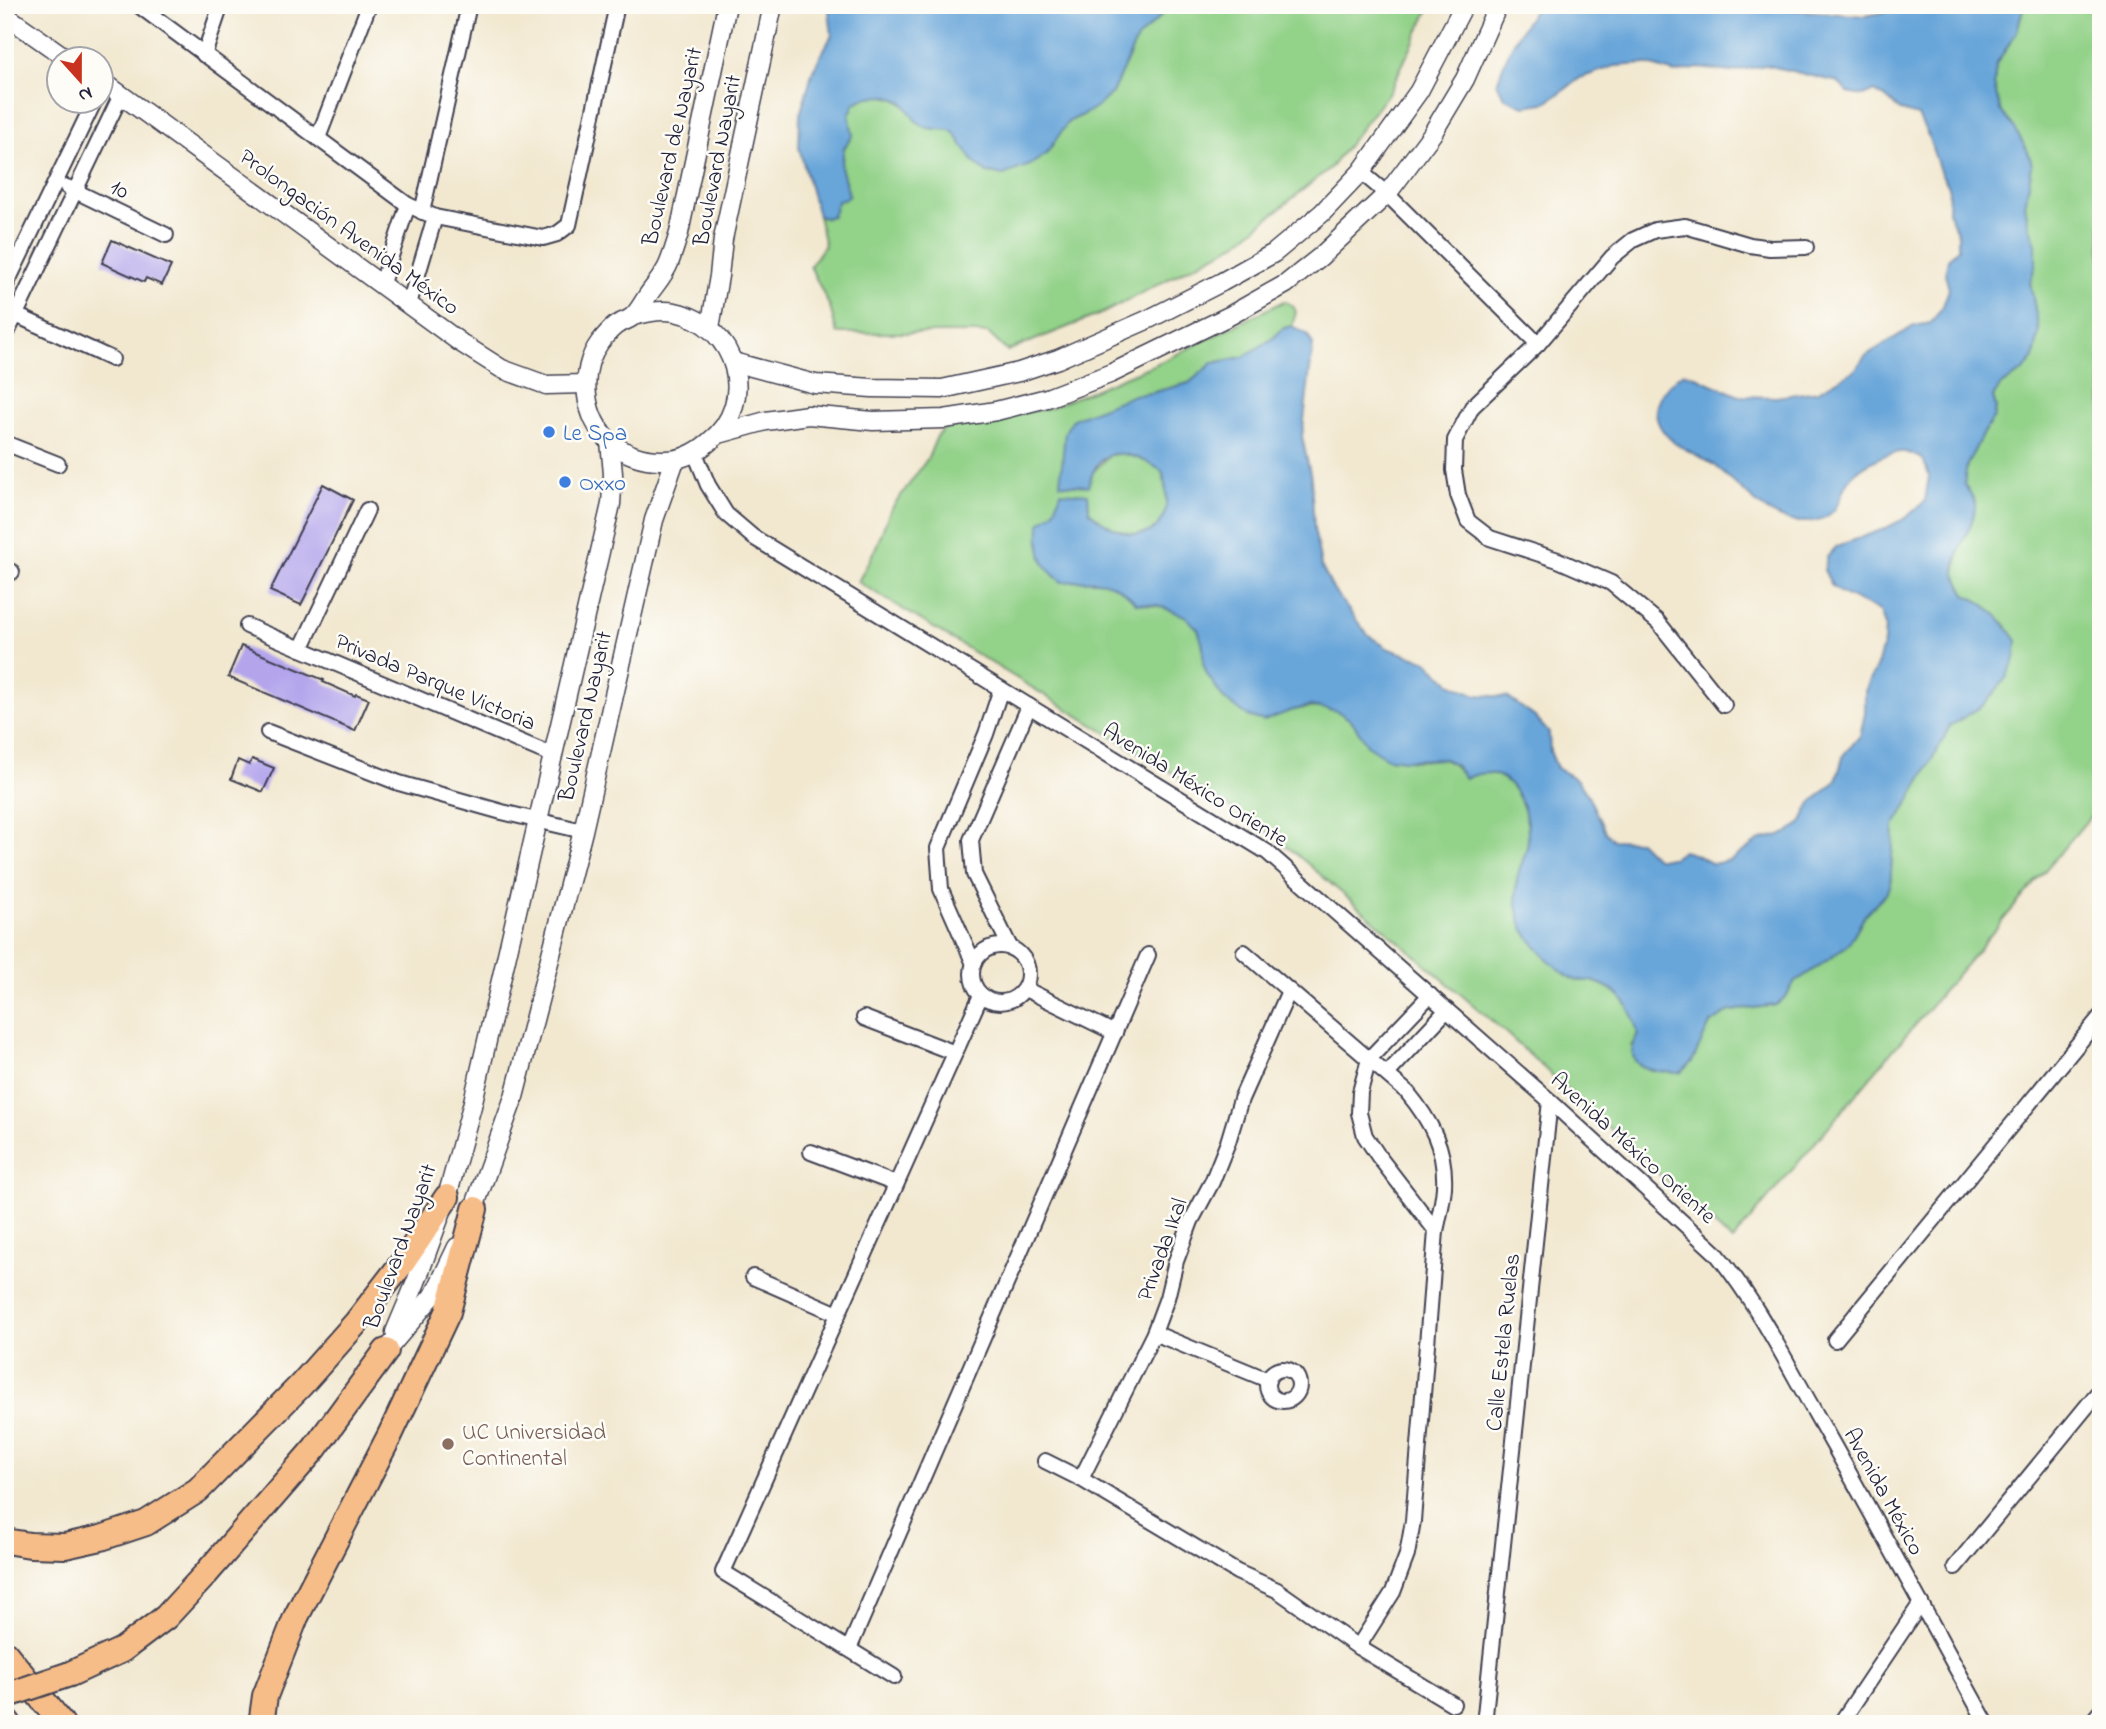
<svg xmlns="http://www.w3.org/2000/svg" width="2106" height="1729" viewBox="0 0 2106 1729" font-family="'Indie Flower',sans-serif">
  <style>
    .green { fill: #93d289; stroke: #5a7a62; stroke-width: 2 }
    .water { fill: #67a5d9; stroke: #44648a; stroke-width: 2 }
    .building { fill: #b3a4ec }
    .lines { fill: none; stroke-linecap: round; stroke-linejoin: round }
    .minor-casing { stroke: #414051; stroke-width: 18 }
    .tertiary-casing { stroke: #414051; stroke-width: 21 }
    .trunk-casing { stroke: #414051; stroke-width: 28 }
    .minor { stroke: #fff; stroke-width: 14 }
    .tertiary { stroke: #fff; stroke-width: 18 }
    .trunk { stroke: #f7bd88; stroke-width: 24 }
    .trunk-bridge-casing { stroke: #414051; stroke-width: 28; stroke-linecap: butt }
    .trunk-bridge { stroke: #f7bd88; stroke-width: 24 }
    .shop-dot { fill: #3f7fe0; stroke: #fdfcf7; stroke-width: 2.5 }
    .education-dot { fill: #8d6e63; stroke: #fdfcf7; stroke-width: 2.5 }
    .labels { text-anchor: middle; stroke-width: 5; stroke-linejoin: round; paint-order: stroke }
    .street-label { font-size: 23px; fill: #22223b; stroke: #fdfcf7 }
    .shop-label { font-size: 23px; fill: #366cbe; stroke: #fdfcf7; text-anchor: start }
    .education-label { font-size: 23px; fill: #785e54; stroke: #fdfcf7; text-anchor: start }
  </style>
  <rect width="100%" height="100%" fill="#fdfcf7"/>
  <filter id="ink" filterUnits="userSpaceOnUse"><feTurbulence type="fractalNoise" baseFrequency=".0143" numOctaves="2"/><feDisplacementMap in="SourceGraphic" scale="14" xChannelSelector="R" yChannelSelector="G"/><feConvolveMatrix kernelMatrix="1 2 1 2 8 2 1 2 1" color-interpolation-filters="sRGB"/></filter>
  <filter id="wash" filterUnits="userSpaceOnUse"><feTurbulence type="fractalNoise" baseFrequency=".00686" numOctaves="4" result="noise"/><feDisplacementMap in="SourceGraphic" scale="28" xChannelSelector="R" yChannelSelector="G"/><feGaussianBlur stdDeviation="1.57" result="paint"/><feColorMatrix in="noise" values="0 0 0 0 0 0 0 0 0 0 0 0 0 0 0 0 0 1.4 0 .05"/><feComposite in="paint" operator="in"/></filter>
  <g filter="url(#wash)">
    <rect width="100%" height="100%" fill="#f2e8d0"/>
    <g class="green">
      <path d="M1164,5H1431L1390,91L1331,167L1236,244L1103,313L1007,351L988,333H837L830,307L810,266L825,245L818,216L826,218L838,201L849,195L841,167L844,148L853,135C852,129 848,120 849,114C853,93 885,92 899,101C910,107 913,121 926,127C934,130 945,126 952,131C961,137 968,153 974,162L1046,154L1068,121L1081,116L1112,93L1137,38L1161,15Z"/>
      <path d="M2024,5H2101V804L1732,1241L1506,1033L1295,853L1260,826L858,582L876,547L890,511L928,458L937,436L947,426L1050,408L1165,360L1284,301L1293,306L1296,312L1292,326L1284,328L1272,339L1243,357L1213,363L1189,383L1151,393L1134,395L1063,460L1060,484L1092,473L1110,455L1122,453L1146,461L1162,471C1181,537 1135,553 1089,511L1088,494L1062,582C1096,579 1111,576 1136,603C1157,605 1186,609 1198,629C1204,639 1203,652 1203,663L1290,711C1310,706 1335,705 1352,721C1361,730 1363,744 1376,749C1386,753 1397,759 1407,760C1439,765 1439,746 1465,778C1472,776 1480,773 1486,773C1517,774 1529,815 1528,839C1528,852 1521,863 1518,875C1514,889 1517,909 1521,923C1528,943 1548,957 1564,970C1567,973 1572,978 1576,980C1581,982 1587,980 1592,981C1621,989 1631,1006 1638,1034L1631,1046L1692,1062L1709,1024L1730,1011L1776,1005L1786,996L1795,982L1832,957L1849,943L1865,915L1885,895L1890,887L1894,826L1910,800L1950,726L1985,704L2017,641C2003,620 1990,605 1966,595L1955,573L1961,543L1967,533L1975,501L1964,484L1967,465L1982,435L1994,417L1996,408L1993,397L2001,385L2022,372L2039,331L2030,282L2036,263V244L2028,223L2025,205L2032,165L2028,152L2014,128L2000,110L1994,84L1996,65L2017,31Z"/>
    </g>
    <g class="water">
      <path d="M831,5H1164L1162,15L1137,39L1112,93L1096,108L1068,122L1046,154L1030,165L1003,175L987,173L974,162L955,134L950,130L927,128L915,120L903,102L889,96L867,97L855,103L849,115L853,135L844,148L841,167L849,195L845,199L838,201L832,216L826,218L818,216L799,148L800,115L813,70L832,35L829,11Z"/>
      <path d="M1538,5H1738L1865,16L1886,12L1890,5H2024L2017,31L1996,65L1994,84L2000,110L2014,127L2028,152L2032,165L2025,205L2028,223L2036,244V263L2030,282L2039,331L2034,358L2022,372L2001,385L1993,397L1996,408L1994,417L1982,435L1967,465L1964,484C1968,490 1974,497 1975,504C1977,525 1951,551 1956,574C1958,581 1963,589 1966,595C1990,605 2003,620 2017,641L2015,659L2006,678L1985,704L1950,726L1910,800L1894,826L1890,887L1885,895L1865,915L1849,943L1832,957L1795,982L1786,996L1776,1005L1730,1011L1710,1024L1692,1062L1680,1073C1654,1072 1619,1070 1638,1034C1631,1006 1621,989 1592,981C1587,980 1581,981 1576,980C1558,973 1528,941 1521,923C1517,909 1514,889 1518,875C1521,863 1528,852 1528,839C1529,815 1517,774 1486,773C1480,773 1472,776 1465,778L1455,765L1445,759L1406,760L1387,758L1368,746L1352,721L1337,711L1310,706L1290,711L1264,721L1247,716L1223,698L1207,674L1203,663V646L1198,629L1185,616L1157,605L1136,603C1111,576 1096,580 1062,582C1038,565 1039,551 1040,523L1054,512L1061,492L1088,494L1089,511C1135,553 1181,537 1162,471C1133,452 1098,439 1089,486L1060,484L1065,432L1073,419L1134,395L1151,393L1189,383L1213,363L1243,357L1272,339L1284,328L1292,326L1307,334L1313,345L1302,437L1311,478L1314,528L1321,566L1334,591L1368,635L1389,649L1427,661L1450,683L1476,695L1507,697L1535,717L1549,733L1550,751L1557,768L1577,780L1588,795L1605,832L1613,840L1639,841L1656,858H1672L1683,851L1696,855L1713,864L1731,860L1758,841L1787,833L1801,823L1811,803L1836,781L1844,754L1860,736L1865,713V691L1878,663L1884,642L1885,626L1880,611L1841,593L1832,586L1824,570L1827,557L1837,546L1884,529L1906,518L1925,501L1929,476L1923,459C1917,457 1909,452 1903,452C1885,451 1852,470 1845,486C1841,494 1840,502 1834,510C1822,525 1795,524 1779,517C1755,506 1736,483 1716,467C1697,452 1668,447 1658,422C1650,401 1668,384 1683,373L1694,376L1739,396L1776,397L1818,391L1855,370L1865,356L1914,326L1931,323L1943,306L1949,289L1945,274L1948,259L1958,248V234L1948,211L1949,187L1940,171L1927,133L1918,116L1901,111L1885,97L1874,91L1863,96L1848,93L1838,82L1766,65L1731,72L1699,68L1675,73L1645,64L1615,66L1580,78L1559,94L1544,103L1524,106L1505,98L1497,84C1505,55 1520,29 1538,5Z"/>
    </g>
    <g id="blocks">
      <g class="building">
        <path d="M112,240L171,266L162,285L146,278L144,282L102,263Z"/>
        <path d="M323,484L353,500L301,605L270,591Z"/>
        <path d="M241,646L324,680L323,682L355,696L356,694L369,699L355,731L228,677Z"/>
        <path d="M252,759L274,768L263,792L231,779L238,760L249,765Z"/>
      </g>
    </g>
  </g>
  <g filter="url(#ink)">
    <use href="#blocks" fill-opacity="0" stroke="#414051" stroke-width="2"/>
    <g class="lines">
      <defs>
        <g id="minor">
          <path d="M138,5L408,205L435,217L543,238L557,234L569,225L617,5"/>
          <path d="M204,55L221,5"/>
          <path d="M318,138L369,5"/>
          <path d="M1361,172L1387,194L1538,344"/>
          <path d="M67,187L166,235"/>
          <path d="M422,212L469,5"/>
          <path d="M382,283L408,205"/>
          <path d="M5,287L94,102"/>
          <path d="M409,304L435,217"/>
          <path d="M5,310L112,359"/>
          <path d="M5,337L121,95"/>
          <path d="M5,443L58,464"/>
          <path d="M695,453L708,485L726,514L753,537L1267,852L1550,1101L1716,1253C1757,1303 1785,1360 1817,1416C1875,1518 1930,1621 1987,1724"/>
          <path d="M5,569L12,572"/>
          <path d="M247,626L554,756"/>
          <path d="M301,649L367,510"/>
          <path d="M1724,705L1658,622L1611,583L1558,560L1490,538L1468,521L1458,495L1454,470L1455,440L1472,407L1538,344L1612,257L1633,240L1655,230L1685,226L1750,245L1770,248L1806,247"/>
          <path d="M268,732L399,783L502,812L583,831"/>
          <circle cx="1000" cy="974" r="28"/>
          <path d="M1010,947L974,874L971,840L1029,706"/>
          <path d="M1244,952L1407,1092C1431,1121 1446,1149 1444,1187C1443,1202 1439,1217 1436,1231L1413,1521L1407,1555L1393,1592L1358,1647"/>
          <path d="M974,964L941,889L938,848L986,734L1001,689"/>
          <path d="M1025,989L1115,1033"/>
          <path d="M1430,995L1369,1059L1360,1092L1359,1113L1365,1136L1379,1157L1436,1231"/>
          <path d="M864,1018L955,1053"/>
          <path d="M1387,1074L1447,1010"/>
          <path d="M811,1152L896,1184"/>
          <path d="M753,1277L838,1314"/>
          <path d="M1154,1333L1268,1380"/>
          <path d="M1835,1340L2101,1016"/>
          <circle cx="1283" cy="1385" r="16"/>
          <path d="M1045,1461L1081,1479L1237,1572L1277,1590L1358,1647L1453,1704"/>
          <path d="M1081,1479L1154,1333L1167,1298L1176,1261L1191,1221L1212,1182L1228,1142L1241,1099L1289,991"/>
          <path d="M1955,1567L2101,1389"/>
          <path d="M849,1649L1148,955"/>
          <path d="M894,1677L723,1572L981,995"/>
          <path d="M1484,1724L1550,1101"/>
          <path d="M1840,1724L1921,1603"/>
          <path d="M2090,1724L2101,1711"/>
        </g>
        <g id="tertiary">
          <path d="M5,15L69,60"/>
          <path d="M102,81L461,343L502,369L546,385L585,384"/>
          <path d="M633,316C647,312 661,309 675,312C737,325 759,403 709,442C696,453 683,460 666,460C646,461 628,456 612,443C583,420 578,371 600,342C604,337 610,330 615,326C620,322 628,321 633,316C638,312 642,304 646,298C653,287 664,276 669,263C673,253 676,243 679,233L727,5"/>
          <path d="M710,328L719,276L723,239L773,5"/>
          <path d="M733,362L815,384L872,388L942,389L1019,372L1058,359L1149,319L1222,282L1274,253L1322,213L1361,172L1419,91L1464,5"/>
          <path d="M719,434L766,421L808,415L873,421L944,419L996,411L1047,398L1112,373L1231,315L1286,284L1320,257L1387,194L1432,134L1465,79L1498,5"/>
          <path d="M470,1219L514,1097L583,831L654,520L675,460"/>
          <path d="M395,1332L416,1282L447,1197L472,1106L611,504L613,474L610,441"/>
          <path d="M386,1351L435,1293L457,1247"/>
        </g>
        <g id="trunk">
          <path d="M5,1541L30,1545L65,1546L101,1538L146,1523L198,1490L301,1385L356,1323L403,1262L447,1197"/>
          <path d="M5,1653L62,1724"/>
          <path d="M70,1674L122,1650L166,1617L204,1576L315,1448L386,1351"/>
          <path d="M5,1719L9,1724"/>
          <path d="M261,1724L265,1696L296,1617L390,1435L448,1312L475,1209"/>
        </g>
      </defs>
      <use href="#minor" class="minor-casing"/>
      <use href="#tertiary" class="tertiary-casing"/>
      <use href="#trunk" class="trunk-casing"/>
      <use href="#minor" class="minor"/>
      <use href="#tertiary" class="tertiary"/>
      <use href="#trunk" class="trunk"/>
      <defs>
        <path id="trunk-bridge" d="M5,1696L70,1674"/>
      </defs>
      <use href="#trunk-bridge" class="trunk-bridge-casing"/>
      <use href="#trunk-bridge" class="trunk-bridge"/>
    </g>
  </g>
  <g class="shop-dot">
    <circle cx="549" cy="432" r="7"/>
    <circle cx="565" cy="482" r="7"/>
  </g>
  <circle class="education-dot" cx="448" cy="1444" r="7"/>
  <g class="labels">
    <g class="street-label">
      <text transform="translate(671 146) rotate(-77)" y="8">Boulevard de Nayarit</text>
      <text transform="translate(716 160) rotate(-79)" y="8">Boulevard Nayarit</text>
      <text transform="translate(120 188) rotate(25)" y="8">10</text>
      <text transform="translate(350 231) rotate(36)" y="8">Prolongación Avenida México</text>
      <text transform="translate(436 681) rotate(23)" y="8">Privada Parque Victoria</text>
      <text transform="translate(584 716) rotate(-77)" y="8">Boulevard Nayarit</text>
      <text transform="translate(1196 784) rotate(32)" y="8">Avenida México Oriente</text>
      <text transform="translate(1634 1147) rotate(42)" y="8">Avenida México Oriente</text>
      <text transform="translate(399 1246) rotate(-70)" y="8">Boulevard Nayarit</text>
      <text transform="translate(1161 1249) rotate(-70)" y="8">Privada Ikal</text>
      <text transform="translate(1502 1342) rotate(-84)" y="8">Calle Estela Ruelas</text>
      <text transform="translate(1885 1491) rotate(61)" y="8">Avenida México</text>
    </g>
    <g class="shop-label">
      <text x="563" y="440">Le Spa</text>
      <text x="579" y="490">Oxxo</text>
    </g>
    <g class="education-label">
      <text x="462" y="1439">UC Universidad<tspan x="462" dy="26">Continental</tspan></text>
    </g>
  </g>
  <rect width="2106" height="1729" fill="none" stroke="#fdfcf7" stroke-width="28"/>
  <g transform="translate(80 80) rotate(159)"><circle r="33" fill="#fdfcf7" stroke="#a5a5ac" stroke-width="2"/>
  <path d="M0-5L12 26L0 18L-12 26Z" fill="#c8321e"/>
  <text y="-10" font-size="19" font-weight="bold" text-anchor="middle" fill="#22223b">N</text>
  </g>
</svg>
